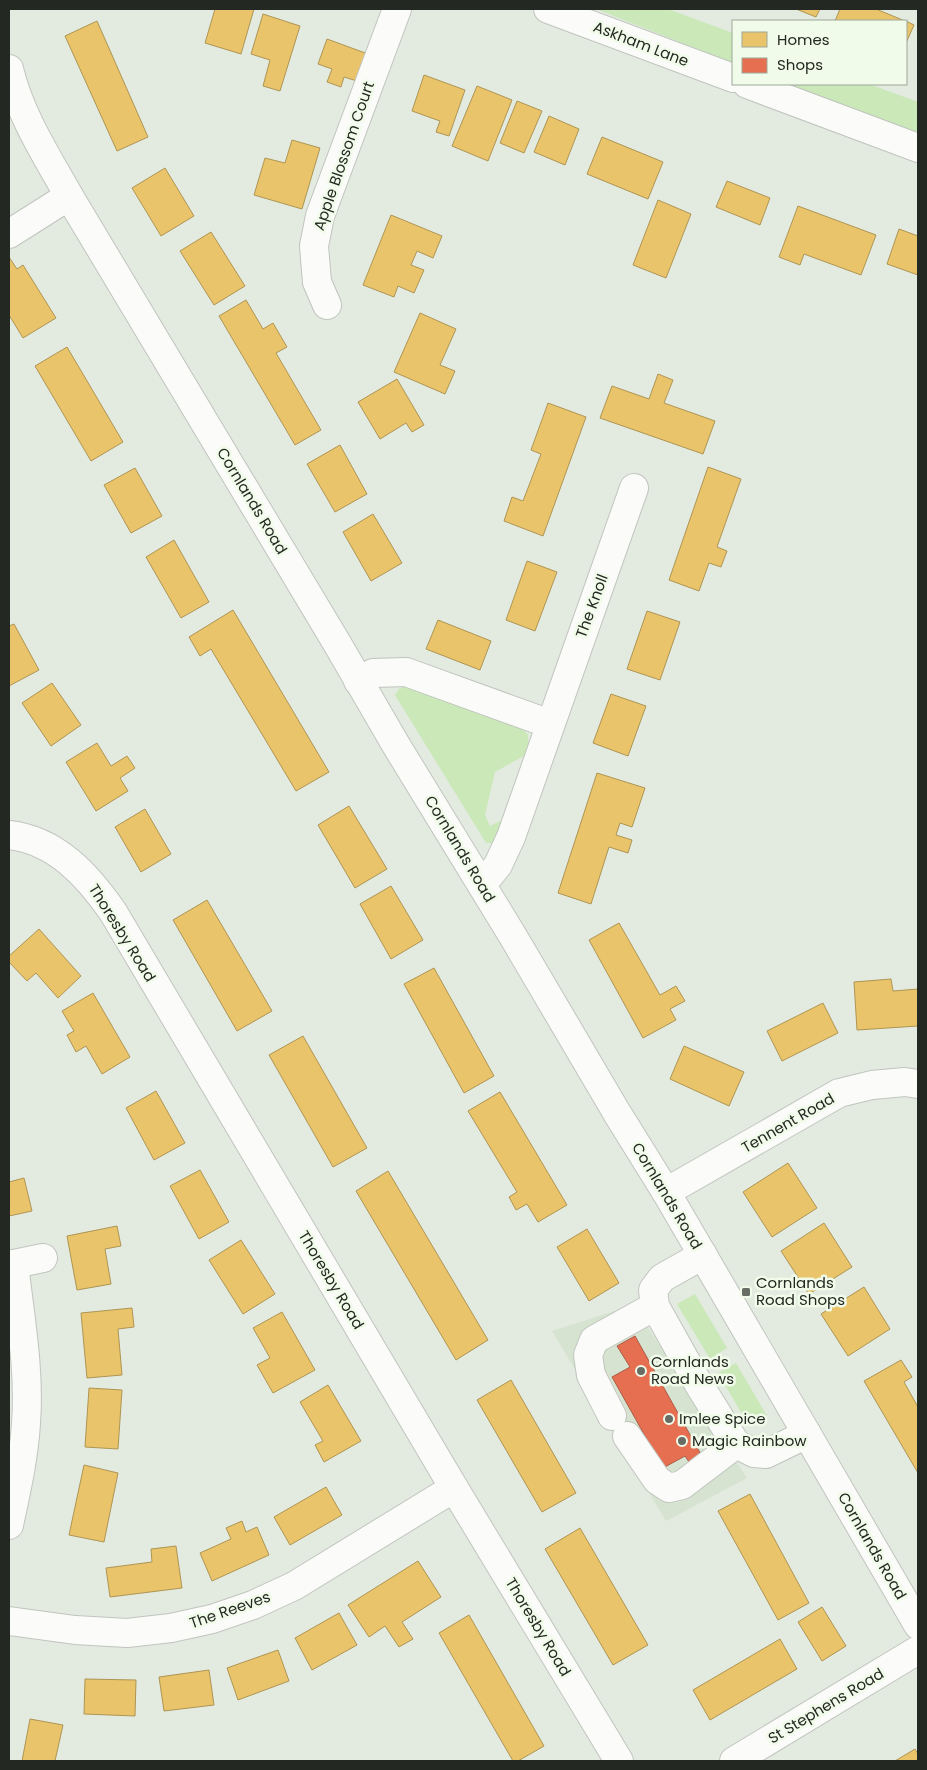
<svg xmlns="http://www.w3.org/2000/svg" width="927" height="1770" viewBox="0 0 927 1770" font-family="Poppins,sans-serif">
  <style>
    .built { fill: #d7e3d1 }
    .grass { fill: #cae8b8 }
    .homes { fill: #e9c46a; stroke: #ae9554 }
    .shops { fill: #e76f51; stroke: #ac5a43 }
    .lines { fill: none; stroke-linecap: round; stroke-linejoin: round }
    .minor-casing { stroke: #c0c5be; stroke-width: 30 }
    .minor { stroke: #fbfcfa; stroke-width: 28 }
    .poi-dot { fill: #676c64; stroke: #f0fbe9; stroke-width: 2 }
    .labels { text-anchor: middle; stroke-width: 5; stroke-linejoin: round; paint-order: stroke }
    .street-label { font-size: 15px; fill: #242822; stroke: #f0fbe9 }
    .poi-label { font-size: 15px; fill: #242822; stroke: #f0fbe9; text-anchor: start }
  </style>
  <rect width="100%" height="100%" fill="#e3eae0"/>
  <path class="built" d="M633,1305L747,1478L666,1521L552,1331Z"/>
  <g class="grass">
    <path d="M596,9H668L733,33V63Z"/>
    <path d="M784,84H869L918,102V135Z"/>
    <path d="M413,681L519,724L528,735L529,753L495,772L485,815L490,826L507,818L493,843H486L395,695L399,689Z"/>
    <path d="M695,1294L727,1348L710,1359L677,1304Z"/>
    <path d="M736,1363L767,1416L749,1426L718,1373Z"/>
  </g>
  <g class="homes">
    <path d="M215,9H254L241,54L205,43Z"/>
    <path d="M796,9H820L816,17Z"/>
    <path d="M840,9H876L905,21H835Z"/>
    <path d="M263,14L300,26L280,91L263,86L270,60L251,54Z"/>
    <path d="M97,21L148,137L117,151L65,36Z"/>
    <path d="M906,21L914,25L906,43Z"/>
    <path d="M327,39L368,54L357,81L344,77L341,87L327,82L332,69L318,64Z"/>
    <path d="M424,75L465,90L449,136L436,132L440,121L412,111Z"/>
    <path d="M477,86L512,100L488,161L452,146Z"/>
    <path d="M517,101L542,111L524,153L500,143Z"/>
    <path d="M549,116L579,129L565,165L534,152Z"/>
    <path d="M602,137L663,162L648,199L587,174Z"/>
    <path d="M292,140L320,148L302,209L254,195L265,158L285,163Z"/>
    <path d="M165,168L194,216L161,236L132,188Z"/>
    <path d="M727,181L770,198L760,225L716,207Z"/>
    <path d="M658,200L691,214L666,278L633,265Z"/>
    <path d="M798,206L876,235L861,275L804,254L800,265L779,257Z"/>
    <path d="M391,215L442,236L433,258L417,251L411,265L424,270L414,293L398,286L394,297L363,285Z"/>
    <path d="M899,229L918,236V275L887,264Z"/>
    <path d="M211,232L245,286L214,305L180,251Z"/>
    <path d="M9,257L17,269L23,265L56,318L23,338L9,315Z"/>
    <path d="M246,300L263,329L273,323L287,347L276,353L321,430L295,445L219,316Z"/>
    <path d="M420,313L456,329L440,365L455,371L445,394L394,372Z"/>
    <path d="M67,347L123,442L91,461L35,366Z"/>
    <path d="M658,374L673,380L664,403L715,421L703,454L600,418L612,386L649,399Z"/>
    <path d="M397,379L424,425L412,432L406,423L380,439L358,402Z"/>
    <path d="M548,403L586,417L543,536L504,521L512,497L523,501L541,454L531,450Z"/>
    <path d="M340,445L367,494L335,512L307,464Z"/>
    <path d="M708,467L741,479L717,547L727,551L721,567L709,563L699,591L669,580Z"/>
    <path d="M135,468L162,516L131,533L104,485Z"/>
    <path d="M373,514L402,563L371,581L343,532Z"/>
    <path d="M174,540L209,602L181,618L146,557Z"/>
    <path d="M527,561L557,572L535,631L506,620Z"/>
    <path d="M233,610L329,772L296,791L211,649L200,656L189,637Z"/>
    <path d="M647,611L680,622L660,680L627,669Z"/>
    <path d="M438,620L491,641L480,670L426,649Z"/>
    <path d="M14,624L39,670L9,686V626Z"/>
    <path d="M52,683L81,725L51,746L22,703Z"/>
    <path d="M611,694L646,706L628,756L593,743Z"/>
    <path d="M97,743L111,766L127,756L135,768L120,778L128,791L96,811L66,762Z"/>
    <path d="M597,773L645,788L632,827L620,823L616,835L632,840L628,853L609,847L591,904L558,893Z"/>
    <path d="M349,806L387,869L355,888L318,825Z"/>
    <path d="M145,809L171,854L141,872L115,827Z"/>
    <path d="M391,886L423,940L391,959L360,904Z"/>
    <path d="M207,900L272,1011L237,1031L173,920Z"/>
    <path d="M619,923L660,995L676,986L685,1001L670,1009L676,1020L643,1038L589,940Z"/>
    <path d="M39,929L81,976L58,998L36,973L27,981L9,962V956Z"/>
    <path d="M434,968L494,1076L464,1093L404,984Z"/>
    <path d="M891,979L893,991L918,989V1026L857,1030L854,982Z"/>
    <path d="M93,993L130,1057L102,1074L86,1046L76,1052L67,1035L74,1031L62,1011Z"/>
    <path d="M823,1003L838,1033L782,1061L767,1031Z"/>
    <path d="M303,1036L367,1148L333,1167L269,1055Z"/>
    <path d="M684,1046L744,1072L729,1106L670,1079Z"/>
    <path d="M156,1091L185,1143L154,1160L126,1108Z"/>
    <path d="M500,1092L567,1205L538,1222L527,1204L516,1210L509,1197L517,1192L468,1111Z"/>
    <path d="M788,1163L817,1208L772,1237L743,1192Z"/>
    <path d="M200,1170L229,1222L199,1239L170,1186Z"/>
    <path d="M388,1171L488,1340L456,1360L356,1191Z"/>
    <path d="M24,1178L32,1211L9,1216V1182Z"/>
    <path d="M824,1223L852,1267L809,1294L781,1251Z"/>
    <path d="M117,1226L121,1246L105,1249L111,1284L77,1290L67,1236Z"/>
    <path d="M587,1229L619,1283L589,1301L557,1247Z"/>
    <path d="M241,1240L275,1294L243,1314L209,1260Z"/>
    <path d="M864,1287L890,1329L848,1356L821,1314Z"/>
    <path d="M132,1308L134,1327L118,1329L122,1375L87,1378L81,1313Z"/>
    <path d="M282,1312L315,1370L273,1393L257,1365L270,1358L253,1328Z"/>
    <path d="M901,1360L912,1377L904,1382L918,1407V1473L864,1381Z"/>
    <path d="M511,1380L576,1493L542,1512L477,1400Z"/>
    <path d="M328,1385L361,1441L324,1462L315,1445L323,1441L300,1402Z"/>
    <path d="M89,1388L122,1390L118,1449L85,1447Z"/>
    <path d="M84,1465L118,1473L104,1542L69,1535Z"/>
    <path d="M326,1487L342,1515L290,1545L274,1517Z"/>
    <path d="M750,1494L809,1603L778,1620L718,1511Z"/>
    <path d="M242,1521L246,1532L257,1527L269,1555L212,1581L200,1553L231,1539L226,1528Z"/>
    <path d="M580,1528L648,1645L613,1665L545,1549Z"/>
    <path d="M176,1546L182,1588L110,1597L106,1568L152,1562L151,1549Z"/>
    <path d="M418,1561L441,1597L402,1622L413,1639L399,1647L385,1626L369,1637L348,1605Z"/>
    <path d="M822,1607L846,1646L822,1661L798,1622Z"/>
    <path d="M339,1613L357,1645L312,1670L295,1638Z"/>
    <path d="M469,1615L544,1746L518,1761H513L439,1633Z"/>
    <path d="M780,1639L797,1669L710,1720L693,1690Z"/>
    <path d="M278,1650L289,1681L238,1700L227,1668Z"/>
    <path d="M209,1670L214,1705L164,1711L159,1677Z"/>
    <path d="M85,1679L136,1680L135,1716L84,1714Z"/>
    <path d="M30,1719L63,1725L55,1761H22Z"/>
    <path d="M915,1749L918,1754V1761H895Z"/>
  </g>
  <path class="shops" d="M635,1336L703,1458L691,1465L685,1456L663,1468L612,1377L630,1367L617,1346Z"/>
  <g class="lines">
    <defs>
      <g id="minor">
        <path d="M548,9L733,78"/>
        <path d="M9,69C20,115 46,155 69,196L338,645L396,745L514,938L617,1113L666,1192L918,1625"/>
        <path d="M747,84L918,148"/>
        <path d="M9,234L69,196"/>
        <path d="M327,305L317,282L314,246L320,216L397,9"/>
        <path d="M358,681L373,673L406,672L550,724"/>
        <path d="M9,835C56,840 88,876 113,912L454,1488L619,1761"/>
        <path d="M482,885L498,865L511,837L634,488"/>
        <path d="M666,1192L839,1093L872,1085L905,1082L918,1084"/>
        <path d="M703,1255L662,1278L653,1290L655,1306L698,1383L736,1444L754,1453L766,1454L807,1434"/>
        <path d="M9,1265L43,1258"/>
        <path d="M612,1416L591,1375L588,1355L594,1340L655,1306"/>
        <path d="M627,1436L657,1480L669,1488L682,1485L736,1444"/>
        <path d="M9,1525C16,1492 24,1458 26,1423C30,1370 20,1317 14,1264"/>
        <path d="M9,1621L75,1630L127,1633L171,1628L212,1619L253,1605L294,1586L454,1488"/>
        <path d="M734,1761L918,1650"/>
      </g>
    </defs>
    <use href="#minor" class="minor-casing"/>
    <use href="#minor" class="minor"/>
  </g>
  <g class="poi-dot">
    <rect x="741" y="1287" width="10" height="10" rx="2.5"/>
    <circle cx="641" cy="1371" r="5"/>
    <circle cx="669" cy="1419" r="5"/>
    <circle cx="682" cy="1441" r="5"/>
  </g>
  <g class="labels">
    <g class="street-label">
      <text transform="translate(641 44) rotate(21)" y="5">Askham Lane</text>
      <text transform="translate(344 156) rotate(-71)" y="5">Apple Blossom Court</text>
      <text transform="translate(252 501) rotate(59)" y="5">Cornlands Road</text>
      <text transform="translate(592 606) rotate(-70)" y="5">The Knoll</text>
      <text transform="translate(460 849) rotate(59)" y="5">Cornlands Road</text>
      <text transform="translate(122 933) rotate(58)" y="5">Thoresby Road</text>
      <text transform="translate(788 1123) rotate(-30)" y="5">Tennent Road</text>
      <text transform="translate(667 1196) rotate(59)" y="5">Cornlands Road</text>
      <text transform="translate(331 1280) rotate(59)" y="5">Thoresby Road</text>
      <text transform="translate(872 1546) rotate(60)" y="5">Cornlands Road</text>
      <text transform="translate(230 1610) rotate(-19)" y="5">The Reeves</text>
      <text transform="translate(538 1627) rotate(59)" y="5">Thoresby Road</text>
      <text transform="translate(826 1706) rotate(-31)" y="5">St Stephens Road</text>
    </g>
    <g class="poi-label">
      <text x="756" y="1288">Cornlands<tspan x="756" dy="17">Road Shops</tspan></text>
      <text x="651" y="1367">Cornlands<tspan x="651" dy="17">Road News</tspan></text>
      <text x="679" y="1424">Imlee Spice</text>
      <text x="692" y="1446">Magic Rainbow</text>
    </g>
  </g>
  <rect width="927" height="1770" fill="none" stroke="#242822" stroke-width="20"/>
  <rect x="732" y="20" width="175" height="65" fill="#f0fbe9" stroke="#9ea799"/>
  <rect x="742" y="32" width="25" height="15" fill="#e9c46a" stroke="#9ea799"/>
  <text x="777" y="45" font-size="15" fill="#242822">Homes</text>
  <rect x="742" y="58" width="25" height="15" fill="#e76f51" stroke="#9ea799"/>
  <text x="777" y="70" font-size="15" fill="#242822">Shops</text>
</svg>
